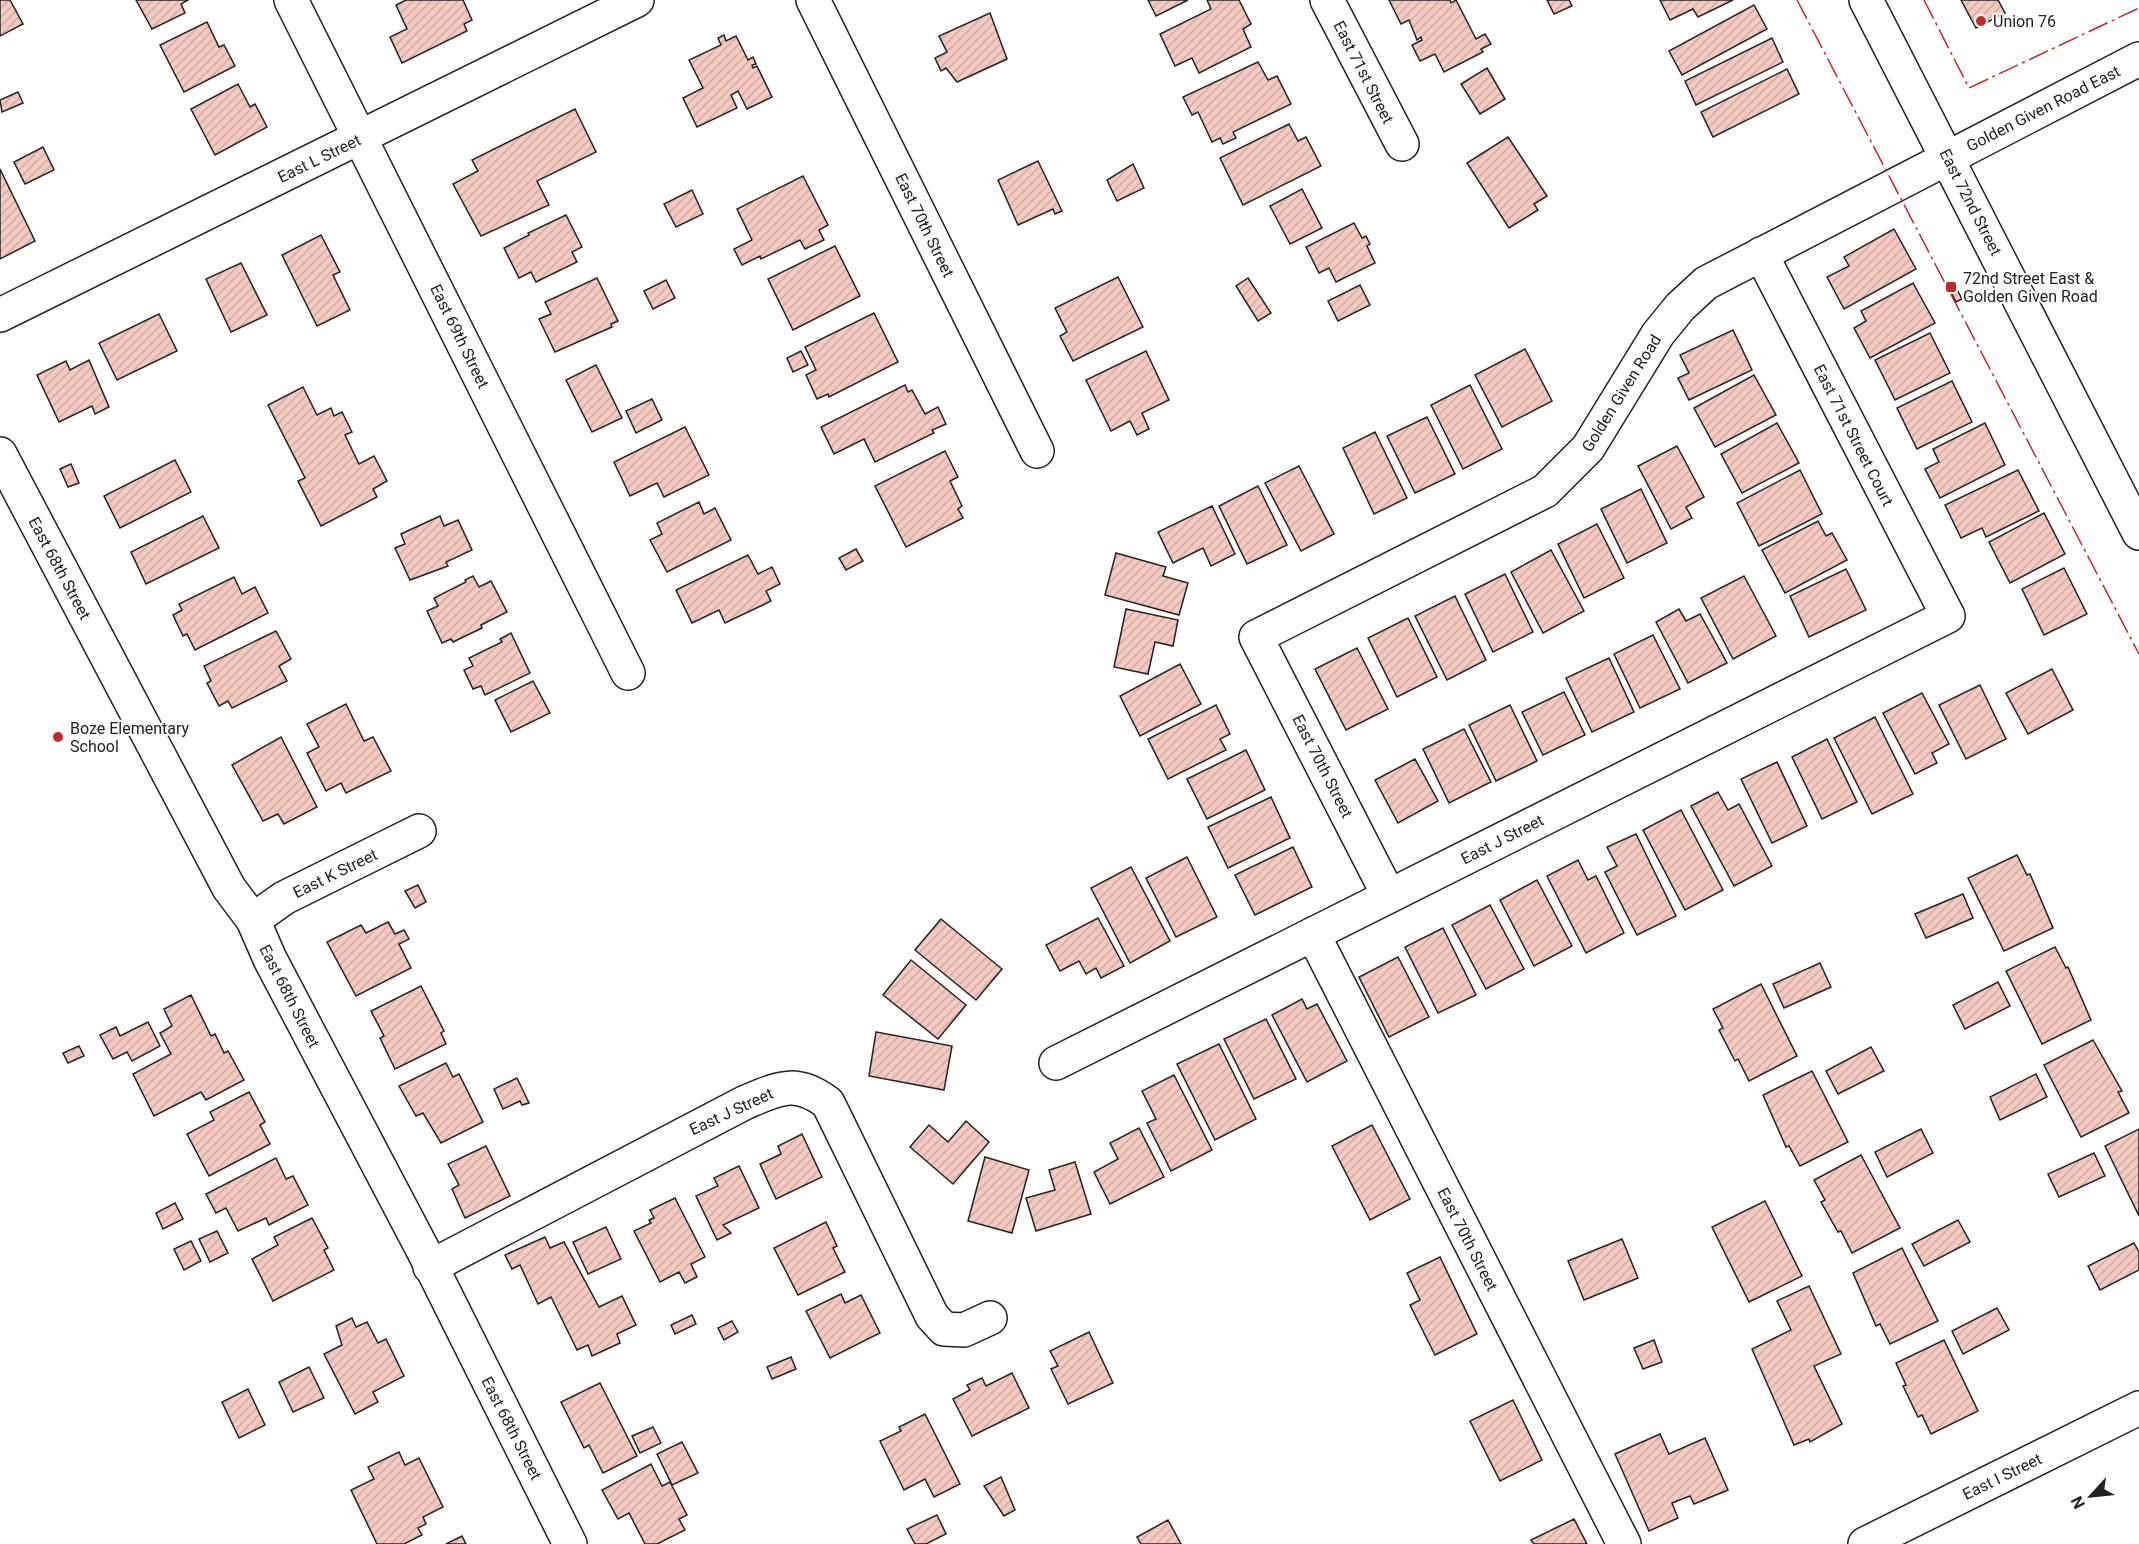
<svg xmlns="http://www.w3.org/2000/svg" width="2139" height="1544" viewBox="0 0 2139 1544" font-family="Roboto,sans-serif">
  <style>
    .building { fill: url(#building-hatch); stroke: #222; stroke-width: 1.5 }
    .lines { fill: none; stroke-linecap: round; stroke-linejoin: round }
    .minor-casing { stroke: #222; stroke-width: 36 }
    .major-casing { stroke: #222; stroke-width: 36 }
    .minor { stroke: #fff; stroke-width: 33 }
    .major { stroke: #fff; stroke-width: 33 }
    .power { stroke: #c62828; stroke-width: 1.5; stroke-dasharray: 21 4.5 3 4.5; stroke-linecap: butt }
    .poi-dot { fill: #c62828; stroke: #fff; stroke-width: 2 }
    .labels { text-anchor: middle; stroke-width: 4.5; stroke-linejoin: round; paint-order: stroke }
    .poi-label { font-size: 16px; fill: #222; stroke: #fff; text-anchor: start }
    .street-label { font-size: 16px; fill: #222; stroke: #fff }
  </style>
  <defs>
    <pattern id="building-hatch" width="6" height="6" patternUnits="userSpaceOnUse" patternTransform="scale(1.5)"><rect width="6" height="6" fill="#f3c9c0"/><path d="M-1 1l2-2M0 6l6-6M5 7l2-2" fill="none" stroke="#d0aca5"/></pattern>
  </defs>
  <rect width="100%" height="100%" fill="#fff"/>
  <g class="building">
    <path d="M0,0H10L23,24L0,36Z"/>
    <path d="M136,0H188L181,4L185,13L152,29Z"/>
    <path d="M406,0H463L472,20L464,24L467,31L402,63L390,37L407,29L396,5Z"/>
    <path d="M1148,0H1188L1156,16Z"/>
    <path d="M1207,0H1239L1251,24L1243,29L1251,47L1199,73L1192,58L1175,66L1160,34L1211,9Z"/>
    <path d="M1389,0H1450L1451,3L1456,0L1476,39L1485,34L1491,44L1481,49L1483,52L1444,72L1435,54L1420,61L1412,45L1422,40L1421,37L1417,40L1409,20L1401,24Z"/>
    <path d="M1547,0H1569L1572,6L1554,14Z"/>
    <path d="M1660,0H1733L1698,17L1693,9L1670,20Z"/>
    <path d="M1961,0H1998L2005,13L1976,28Z"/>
    <path d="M1754,5L1767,29L1682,75L1669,51Z"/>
    <path d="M990,13L1007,59L957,82L946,68L941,71L935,58L947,52L939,36Z"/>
    <path d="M207,22L219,47L224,45L235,66L184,92L160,45Z"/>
    <path d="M724,35L726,41L736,36L748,60L753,57L756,64L752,65L753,68L757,66L772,97L747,109L738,91L731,95L737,108L697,127L683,98L703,88L689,60L721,45L718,38Z"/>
    <path d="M1772,38L1783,62L1696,105L1685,81Z"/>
    <path d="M1258,62L1268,80L1277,76L1291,104L1233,132L1236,138L1223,144L1220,138L1212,142L1198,112L1192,115L1183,97Z"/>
    <path d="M1487,68L1505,99L1480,114L1461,84Z"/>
    <path d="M1787,69L1799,94L1713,137L1701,112Z"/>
    <path d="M238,84L250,107L255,104L267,127L215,155L191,109Z"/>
    <path d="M18,92L23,103L2,112L0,100Z"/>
    <path d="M575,109L596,152L537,181L549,205L481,236L453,184L478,171L472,160Z"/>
    <path d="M1289,124L1298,141L1306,137L1321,166L1243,205L1220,158Z"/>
    <path d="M1508,137L1547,196L1534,204L1538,210L1509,228L1467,163Z"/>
    <path d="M43,147L54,170L25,184L14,162Z"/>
    <path d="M1038,161L1062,211L1055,214L1053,209L1018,225L998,180Z"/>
    <path d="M1133,164L1144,188L1117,201L1107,180Z"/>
    <path d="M0,169L35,241L0,259Z"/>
    <path d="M803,176L828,225L819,230L824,240L805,249L800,240L761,259L760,256L742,265L734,249L752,240L737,209Z"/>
    <path d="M1302,189L1322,228L1290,244L1270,206Z"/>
    <path d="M692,190L703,214L676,227L664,204Z"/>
    <path d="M566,215L582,247L572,252L577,262L536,282L531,272L519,278L504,248L529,235L528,233Z"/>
    <path d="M1354,223L1362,238L1366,236L1370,244L1367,246L1375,263L1336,282L1329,268L1319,273L1306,247Z"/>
    <path d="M1894,229L1916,269L1844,309L1827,277L1849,266L1844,257Z"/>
    <path d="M321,235L340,272L333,275L350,310L317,326L282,255Z"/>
    <path d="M835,246L860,296L793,330L768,279Z"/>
    <path d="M241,263L267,315L231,332L206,279Z"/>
    <path d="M1118,277L1143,327L1073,361L1060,336L1067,332L1055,308Z"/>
    <path d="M597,278L618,321L611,324L612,327L555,352L539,319L551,314L545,302Z"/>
    <path d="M1248,278L1271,313L1258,321L1236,286Z"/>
    <path d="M666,280L675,298L653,309L644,291Z"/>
    <path d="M1913,283L1935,323L1870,358L1854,328L1866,321L1861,311Z"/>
    <path d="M1360,285L1370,305L1338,321L1328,301Z"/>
    <path d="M1955,288L1961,298L1956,301L1950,291Z"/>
    <path d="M1956,288L1962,299L1956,302L1950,290Z"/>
    <path d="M874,313L898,362L829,397L828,394L817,399L806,375L816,370L805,347Z"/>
    <path d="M159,314L177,351L117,380L99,343Z"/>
    <path d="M1733,330L1752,370L1689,400L1678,378L1689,373L1680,355Z"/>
    <path d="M1930,333L1950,373L1895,400L1875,360Z"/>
    <path d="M1525,349L1552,401L1502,427L1475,375Z"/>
    <path d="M801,351L808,365L793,372L787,358Z"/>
    <path d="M1146,351L1169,400L1142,413L1149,429L1137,435L1130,421L1111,431L1086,380Z"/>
    <path d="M89,360L109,407L95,414L92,406L59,422L37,375L66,361L70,370Z"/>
    <path d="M596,365L622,418L592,432L566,380Z"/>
    <path d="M1754,375L1776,415L1715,447L1694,408Z"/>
    <path d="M1952,381L1972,422L1917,449L1897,408Z"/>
    <path d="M905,385L908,392L912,390L925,414L938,407L946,424L932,430L934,433L875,462L864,439L834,454L821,427Z"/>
    <path d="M1470,385L1502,449L1463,469L1431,405Z"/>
    <path d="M303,387L317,415L331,408L334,416L342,412L352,432L345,435L359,464L374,456L387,481L373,489L377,497L321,526L298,481L305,478L268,405Z"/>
    <path d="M652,399L662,420L636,433L626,411Z"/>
    <path d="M1427,417L1455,474L1415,493L1387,436Z"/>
    <path d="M1777,423L1799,463L1742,493L1721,454Z"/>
    <path d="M1985,423L2005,465L1940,498L1925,469L1939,462L1933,449Z"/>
    <path d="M685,427L709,475L664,497L657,483L630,496L614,462Z"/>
    <path d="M1375,432L1407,498L1374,514L1343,448Z"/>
    <path d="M1677,446L1704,497L1686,507L1692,518L1671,529L1638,466Z"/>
    <path d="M945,451L958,477L950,481L962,506L958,509L963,518L906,547L875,486Z"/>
    <path d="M175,460L191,492L120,528L104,496Z"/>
    <path d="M71,464L79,483L68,487L60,469Z"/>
    <path d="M1299,466L1334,534L1301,551L1265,483Z"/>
    <path d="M1800,470L1822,514L1759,546L1737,503Z"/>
    <path d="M2018,470L2039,511L1986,537L1982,528L1961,538L1945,505Z"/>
    <path d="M1258,486L1287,545L1247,564L1219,506Z"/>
    <path d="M1641,489L1667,543L1627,563L1601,509Z"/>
    <path d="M699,502L704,514L715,508L731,540L667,572L650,540L662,534L657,523Z"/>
    <path d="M1212,506L1235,554L1211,566L1203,548L1173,563L1158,532Z"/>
    <path d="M2044,513L2065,554L2010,583L1989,542Z"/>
    <path d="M203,516L219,548L146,584L131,552Z"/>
    <path d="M440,516L444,526L458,520L472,550L446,562L448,566L410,580L395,548L405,544L401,534Z"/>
    <path d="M1818,521L1826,536L1832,533L1847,560L1785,593L1762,550Z"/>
    <path d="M1597,524L1624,578L1584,598L1558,544Z"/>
    <path d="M856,549L863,561L846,570L839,558Z"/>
    <path d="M1551,550L1584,611L1543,633L1511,572Z"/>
    <path d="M1116,553L1166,567L1163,576L1188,583L1179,615L1105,595Z"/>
    <path d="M748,555L758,574L772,567L780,584L766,591L771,601L725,623L719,610L692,623L676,590Z"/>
    <path d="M2064,568L2087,614L2044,635L2022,589Z"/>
    <path d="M1846,569L1866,610L1809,637L1790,596Z"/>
    <path d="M1505,574L1533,632L1493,652L1465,594Z"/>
    <path d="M473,576L479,587L491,581L507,612L481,625L482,628L453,642L451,639L442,643L427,611L438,606L434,598L466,582L465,580Z"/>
    <path d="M1744,576L1776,636L1733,659L1701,598Z"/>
    <path d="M234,577L242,594L255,587L268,613L195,650L187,634L183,636L173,615L182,610L179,604Z"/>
    <path d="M1455,596L1486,660L1447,680L1415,616Z"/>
    <path d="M1126,609L1178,620L1173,646L1155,642L1148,674L1114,667Z"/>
    <path d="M1679,609L1686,621L1700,614L1727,663L1688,683L1656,622Z"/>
    <path d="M1408,618L1437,677L1397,697L1368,638Z"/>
    <path d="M276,631L291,659L279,666L287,681L232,708L228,701L219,706L207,683L211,681L204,666Z"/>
    <path d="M511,633L530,673L485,695L481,686L473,689L464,670L473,666L469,658L502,642L500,639Z"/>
    <path d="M1653,635L1680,689L1640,708L1614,654Z"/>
    <path d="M1357,648L1388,709L1346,730L1315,669Z"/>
    <path d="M1609,658L1634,712L1592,732L1566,678Z"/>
    <path d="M1180,664L1201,704L1140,736L1120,696Z"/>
    <path d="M2052,669L2073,710L2028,734L2006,693Z"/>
    <path d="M533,681L550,713L511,732L495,700Z"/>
    <path d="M1980,685L2006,739L1966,759L1939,705Z"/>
    <path d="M1564,692L1585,735L1543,755L1522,712Z"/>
    <path d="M1922,693L1949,744L1932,753L1937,763L1915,774L1883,713Z"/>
    <path d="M346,704L364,741L373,737L391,771L346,793L341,783L326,791L307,753L319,747L307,724Z"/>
    <path d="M1216,705L1230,734L1220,739L1226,750L1168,779L1148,739Z"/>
    <path d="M1510,705L1537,761L1496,781L1469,725Z"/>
    <path d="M1875,717L1913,794L1872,814L1834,738Z"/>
    <path d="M1464,729L1491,782L1449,803L1423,749Z"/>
    <path d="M281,737L317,807L284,824L278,814L263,821L232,765Z"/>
    <path d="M1827,739L1857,802L1822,819L1792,757Z"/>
    <path d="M1246,750L1265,790L1207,819L1187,779Z"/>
    <path d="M1415,759L1438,801L1398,823L1375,780Z"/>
    <path d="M1777,762L1807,826L1772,843L1741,779Z"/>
    <path d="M1718,792L1728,810L1739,804L1772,866L1734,886L1691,806Z"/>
    <path d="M1271,797L1290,838L1228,868L1208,827Z"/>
    <path d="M1681,810L1723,890L1685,910L1643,830Z"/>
    <path d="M1636,834L1676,916L1637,935L1605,872L1617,866L1607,847Z"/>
    <path d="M1293,847L1312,887L1255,915L1235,875Z"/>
    <path d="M2017,855L2027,875L2030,874L2053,928L2004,951L1968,878Z"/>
    <path d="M1187,857L1217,917L1176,937L1146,878Z"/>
    <path d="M1578,860L1588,880L1596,876L1624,933L1586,953L1547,876Z"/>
    <path d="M1131,867L1170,941L1130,963L1091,888Z"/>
    <path d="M1537,880L1572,946L1534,966L1500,900Z"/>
    <path d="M418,885L426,902L415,908L405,891Z"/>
    <path d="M1963,894L1973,918L1926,938L1915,914Z"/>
    <path d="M1490,905L1524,969L1486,989L1452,925Z"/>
    <path d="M1098,918L1124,966L1101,978L1096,968L1086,974L1079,961L1060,971L1046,945Z"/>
    <path d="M941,919L1002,969L976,1000L915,950Z"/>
    <path d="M388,922L395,934L404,930L409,939L399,944L411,968L356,996L327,942L361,925L366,933Z"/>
    <path d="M1443,928L1476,995L1438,1013L1405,947Z"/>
    <path d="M2055,947L2066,968L2068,967L2091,1020L2042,1044L2006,971Z"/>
    <path d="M1398,957L1429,1017L1389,1037L1359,977Z"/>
    <path d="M911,960L966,1005L938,1039L883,995Z"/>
    <path d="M1820,963L1831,987L1784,1008L1773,984Z"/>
    <path d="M1998,982L2010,1006L1965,1029L1953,1005Z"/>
    <path d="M1761,984L1797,1056L1749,1081L1738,1059L1735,1061L1719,1030L1723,1028L1713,1009Z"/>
    <path d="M421,986L444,1031L441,1033L446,1044L395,1069L380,1038L384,1036L371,1011Z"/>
    <path d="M191,995L211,1036L215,1034L224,1053L228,1051L244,1080L206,1100L201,1092L154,1116L133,1074L171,1054L160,1033L172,1026L164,1009Z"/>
    <path d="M1302,999L1307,1009L1317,1004L1347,1061L1307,1082L1272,1015Z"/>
    <path d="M1266,1019L1296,1079L1254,1099L1224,1039Z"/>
    <path d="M148,1022L160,1046L132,1061L127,1052L113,1059L100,1035L116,1027L120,1036Z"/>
    <path d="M876,1032L952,1046L944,1090L869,1076Z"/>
    <path d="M2093,1040L2122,1091L2118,1092L2129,1113L2081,1137L2044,1065Z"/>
    <path d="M1219,1044L1256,1119L1215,1140L1177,1064Z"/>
    <path d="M79,1046L84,1056L68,1063L63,1053Z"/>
    <path d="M1871,1047L1884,1071L1838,1094L1826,1071Z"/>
    <path d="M446,1063L453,1077L459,1074L483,1122L441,1143L423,1113L416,1116L399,1086Z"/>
    <path d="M1812,1071L1848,1142L1800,1166L1789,1146L1786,1147L1763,1095Z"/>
    <path d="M2036,1074L2047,1097L2000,1120L1990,1097Z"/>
    <path d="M1174,1075L1212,1150L1171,1171L1147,1123L1156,1119L1142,1091Z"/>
    <path d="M517,1078L529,1103L522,1105L520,1101L503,1109L494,1089Z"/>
    <path d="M249,1092L265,1122L260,1125L270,1144L209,1176L187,1134L214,1120L210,1112Z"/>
    <path d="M966,1121L989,1142L953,1184L910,1147L929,1125L948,1142Z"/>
    <path d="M1372,1125L1410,1199L1370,1220L1332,1146Z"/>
    <path d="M1139,1128L1164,1177L1110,1204L1094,1172L1118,1159L1110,1143Z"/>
    <path d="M1921,1129L1933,1153L1887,1177L1875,1152Z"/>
    <path d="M2139,1129V1216L2105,1146Z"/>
    <path d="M802,1134L822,1177L776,1199L760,1164L781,1154L778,1146Z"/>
    <path d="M486,1146L510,1196L465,1218L452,1189L459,1185L448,1164Z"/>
    <path d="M2094,1153L2105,1176L2059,1197L2048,1174Z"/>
    <path d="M1861,1155L1900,1228L1852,1253L1841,1231L1838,1232L1821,1202L1825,1200L1814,1180Z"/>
    <path d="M985,1157L1029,1170L1012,1233L968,1221Z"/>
    <path d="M276,1158L286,1179L293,1176L308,1205L269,1225L266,1218L238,1231L226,1208L216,1213L206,1194Z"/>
    <path d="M1075,1162L1091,1214L1036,1231L1026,1198L1055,1190L1049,1170Z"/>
    <path d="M739,1166L759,1208L723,1225L731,1233L717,1240L696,1196L718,1186L714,1178Z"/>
    <path d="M675,1198L705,1257L691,1264L697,1277L685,1283L679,1272L660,1282L634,1231L651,1223L649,1220L654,1218L650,1210Z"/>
    <path d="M1765,1201L1802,1276L1749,1302L1712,1227Z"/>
    <path d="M175,1203L183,1219L163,1229L156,1213Z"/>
    <path d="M312,1218L328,1248L324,1250L334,1270L273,1301L252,1259L278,1245L274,1237Z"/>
    <path d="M1958,1220L1970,1242L1924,1266L1912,1244Z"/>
    <path d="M826,1222L837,1246L833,1248L845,1272L798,1295L774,1248Z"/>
    <path d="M606,1227L621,1259L588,1274L573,1242Z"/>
    <path d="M217,1231L228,1253L210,1262L199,1239Z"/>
    <path d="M545,1237L550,1248L564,1242L599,1307L622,1296L636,1325L617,1334L620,1343L592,1356L588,1345L577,1350L551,1297L538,1304L520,1265L512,1269L505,1255Z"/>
    <path d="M1622,1239L1638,1278L1584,1300L1568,1261Z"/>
    <path d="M191,1241L201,1261L184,1270L174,1249Z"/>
    <path d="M2134,1243L2139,1252V1270L2100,1290L2088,1266Z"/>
    <path d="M1902,1248L1938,1321L1890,1344L1880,1324L1876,1326L1853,1273Z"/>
    <path d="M1440,1257L1477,1334L1435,1355L1410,1305L1420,1300L1407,1273Z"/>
    <path d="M1809,1286L1841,1354L1814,1366L1842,1424L1810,1442L1809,1439L1794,1445L1752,1349L1791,1330L1777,1301Z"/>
    <path d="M841,1294L845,1303L861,1295L880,1333L830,1358L806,1311Z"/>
    <path d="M1997,1308L2009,1330L1963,1354L1952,1331Z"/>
    <path d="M692,1315L696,1324L675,1334L671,1325Z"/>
    <path d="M352,1318L356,1327L367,1322L378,1343L386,1339L404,1376L373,1392L378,1402L355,1414L324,1354L342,1345L336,1326Z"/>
    <path d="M732,1321L738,1332L724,1340L718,1328Z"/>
    <path d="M1089,1332L1113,1383L1068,1404L1051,1369L1058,1366L1050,1351Z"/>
    <path d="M1654,1340L1662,1362L1643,1369L1634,1348Z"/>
    <path d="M1944,1340L1978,1411L1931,1434L1922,1415L1918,1417L1903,1386L1906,1385L1896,1363Z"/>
    <path d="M791,1357L796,1369L772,1379L767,1367Z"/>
    <path d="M309,1367L324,1398L293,1412L279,1382Z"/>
    <path d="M1012,1373L1029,1408L972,1436L953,1399L970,1390L967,1385L982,1378L986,1386Z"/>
    <path d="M600,1383L637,1456L603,1473L589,1445L584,1448L561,1402Z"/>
    <path d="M248,1389L265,1425L239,1438L222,1402Z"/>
    <path d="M1513,1400L1542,1460L1500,1481L1470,1421Z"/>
    <path d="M925,1414L960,1484L934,1497L925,1479L904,1490L880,1441L901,1431L899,1427Z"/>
    <path d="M653,1427L661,1443L640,1453L632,1436Z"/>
    <path d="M1660,1434L1669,1454L1705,1438L1728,1490L1694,1504L1690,1496L1672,1503L1678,1518L1649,1531L1615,1454Z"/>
    <path d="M682,1442L698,1473L672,1485L657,1454Z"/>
    <path d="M399,1452L405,1465L419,1458L443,1507L423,1517L426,1524L418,1528L422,1535L404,1544H377L351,1490L374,1479L368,1467Z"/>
    <path d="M651,1464L662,1486L670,1482L687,1515L679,1519L685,1530L657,1544H645L629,1513L618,1519L602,1490Z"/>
    <path d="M1001,1477L1015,1510L1004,1516L984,1486Z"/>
    <path d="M937,1515L946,1534L926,1544H915L907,1529Z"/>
    <path d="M1574,1519L1587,1544H1534L1531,1540Z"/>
    <path d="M1168,1520L1181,1544H1141L1137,1537Z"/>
    <path d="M462,1536L466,1544H446Z"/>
  </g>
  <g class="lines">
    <defs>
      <g id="minor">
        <path d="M291,0L628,673"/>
        <path d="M813,0L1037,451"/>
        <path d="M1327,0L1402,144"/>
        <path d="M0,315L637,0"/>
        <path d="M0,454L229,888L253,920L270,959L423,1250L570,1544"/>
        <path d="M1389,896L1256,637L1545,491L1588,448L1658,334L1680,307L1706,283L2139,59"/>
        <path d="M253,920L284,898L419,831"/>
        <path d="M1313,934L1624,1544"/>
        <path d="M1056,1063L1948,616L1761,254"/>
        <path d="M430,1267L746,1102C780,1088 796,1079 828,1103L932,1316L944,1329L964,1330L990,1318"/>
        <path d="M1865,1544L2139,1408"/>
      </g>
      <path id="major" d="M1866,0L2139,533"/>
    </defs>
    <use href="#minor" class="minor-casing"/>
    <use href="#major" class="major-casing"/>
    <use href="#minor" class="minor"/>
    <use href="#major" class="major"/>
    <g class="power">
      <path d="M1797,0L2139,654"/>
      <path d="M1924,0L1969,88L2139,8"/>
    </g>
  </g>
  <g class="poi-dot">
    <circle cx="1981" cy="21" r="6"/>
    <rect x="1945" y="281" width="12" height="12" rx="3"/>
    <circle cx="58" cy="737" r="6"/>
  </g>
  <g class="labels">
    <g class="poi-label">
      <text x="1993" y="27">Union 76</text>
      <text x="1963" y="284">72nd Street East &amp;<tspan x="1963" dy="18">Golden Given Road</tspan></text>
      <text x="70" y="734">Boze Elementary<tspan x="70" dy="18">School</tspan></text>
    </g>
    <g class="street-label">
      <text transform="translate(1364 72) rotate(63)" y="6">East 71st Street</text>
      <text transform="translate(2043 108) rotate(-27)" y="6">Golden Given Road East</text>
      <text transform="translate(319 158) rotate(-26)" y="6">East L Street</text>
      <text transform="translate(1971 202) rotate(63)" y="6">East 72nd Street</text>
      <text transform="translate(925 225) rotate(64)" y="6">East 70th Street</text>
      <text transform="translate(460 336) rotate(64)" y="6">East 69th Street</text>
      <text transform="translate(1621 393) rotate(-58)" y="6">Golden Given Road</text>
      <text transform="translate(1854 435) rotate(63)" y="6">East 71st Street Court</text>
      <text transform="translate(60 568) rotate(62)" y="6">East 68th Street</text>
      <text transform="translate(1323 766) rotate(63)" y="6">East 70th Street</text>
      <text transform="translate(1502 839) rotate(-27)" y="6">East J Street</text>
      <text transform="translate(335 873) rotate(-26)" y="6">East K Street</text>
      <text transform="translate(290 996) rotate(63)" y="6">East 68th Street</text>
      <text transform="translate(731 1111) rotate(-25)" y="6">East J Street</text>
      <text transform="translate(1468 1239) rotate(63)" y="6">East 70th Street</text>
      <text transform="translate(512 1428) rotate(63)" y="6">East 68th Street</text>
      <text transform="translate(2002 1476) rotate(-26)" y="6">East I Street</text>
    </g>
  </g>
  <g transform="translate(2091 1496) rotate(243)" stroke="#ffffff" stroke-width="4.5" paint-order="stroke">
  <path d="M0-4.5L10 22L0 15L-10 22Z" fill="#222222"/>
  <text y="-9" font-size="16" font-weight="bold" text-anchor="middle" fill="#222222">N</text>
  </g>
</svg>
